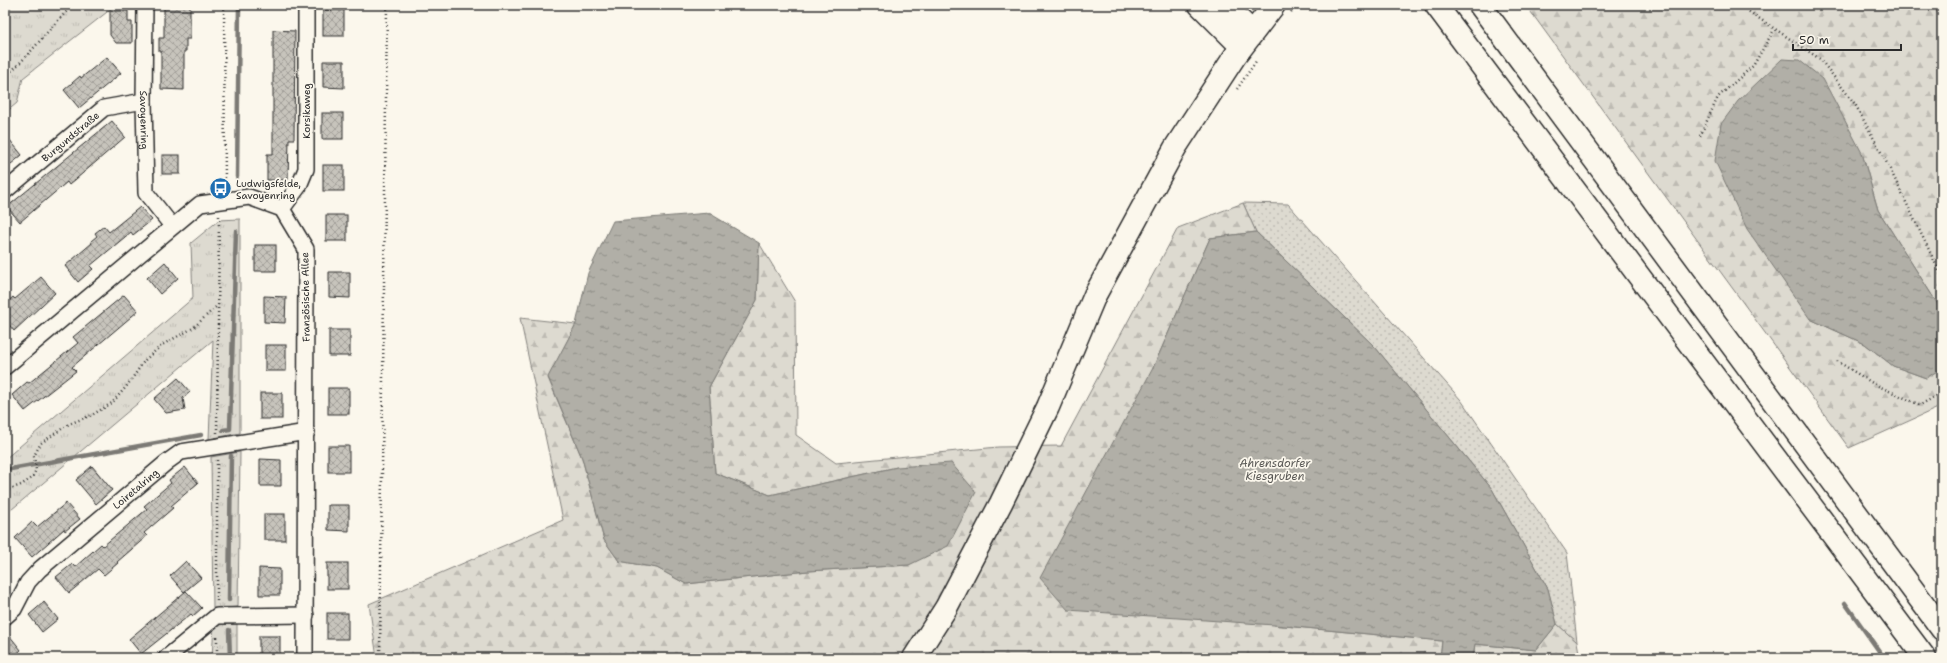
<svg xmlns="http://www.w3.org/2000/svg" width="1947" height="663" viewBox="0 0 1947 663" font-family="'Shantell Sans',sans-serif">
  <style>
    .grass { fill: url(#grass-dots); stroke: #84827e }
    .forest { fill: url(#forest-firs); stroke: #84827e }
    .park { fill: url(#park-tufts); stroke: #84827e }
    .water { fill: url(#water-ripples); stroke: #7b7a75 }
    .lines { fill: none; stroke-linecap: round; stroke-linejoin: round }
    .stream { stroke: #7b7a75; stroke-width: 4.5 }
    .building { fill: url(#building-cross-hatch); stroke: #2b2b2b }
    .street-casing { stroke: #2b2b2b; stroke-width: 18 }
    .secondary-casing { stroke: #2b2b2b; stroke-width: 25 }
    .highway-casing { stroke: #2b2b2b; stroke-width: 25 }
    .path { stroke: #2b2b2b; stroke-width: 2.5; stroke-dasharray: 1 3; stroke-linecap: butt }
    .street { stroke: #fbf7ec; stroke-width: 15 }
    .secondary { stroke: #fbf7ec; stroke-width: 22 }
    .highway { stroke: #fbf7ec; stroke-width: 22 }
    .labels { text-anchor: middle; stroke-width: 3.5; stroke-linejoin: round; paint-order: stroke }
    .street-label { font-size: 10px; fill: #2b2b2b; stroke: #fbf7ec }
    .poi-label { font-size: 10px; fill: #2b2b2b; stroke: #fbf7ec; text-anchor: start }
    .water-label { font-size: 11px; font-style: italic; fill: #5a5956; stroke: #fbf7ec }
  </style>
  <defs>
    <pattern id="grass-dots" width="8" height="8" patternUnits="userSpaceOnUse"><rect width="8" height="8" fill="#dddad0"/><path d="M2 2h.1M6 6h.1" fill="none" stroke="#bebbb3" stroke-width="1.8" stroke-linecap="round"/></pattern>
    <pattern id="forest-firs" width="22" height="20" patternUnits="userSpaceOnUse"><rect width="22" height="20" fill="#dddad0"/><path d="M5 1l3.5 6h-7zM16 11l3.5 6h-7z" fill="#bebbb3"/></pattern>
    <pattern id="park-tufts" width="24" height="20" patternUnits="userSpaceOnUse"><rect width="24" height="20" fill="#dddad0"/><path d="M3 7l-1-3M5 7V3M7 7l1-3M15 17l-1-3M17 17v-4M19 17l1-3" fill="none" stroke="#bebbb3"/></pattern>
    <pattern id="water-ripples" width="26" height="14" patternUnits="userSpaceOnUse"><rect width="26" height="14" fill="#b1afa7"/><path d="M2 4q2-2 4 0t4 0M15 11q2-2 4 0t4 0" fill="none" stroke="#908f88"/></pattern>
    <pattern id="building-cross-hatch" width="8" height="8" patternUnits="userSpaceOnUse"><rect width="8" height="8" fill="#c7c4bc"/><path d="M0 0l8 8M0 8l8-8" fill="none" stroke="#a29f99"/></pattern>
  </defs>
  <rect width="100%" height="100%" fill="#fbf7ec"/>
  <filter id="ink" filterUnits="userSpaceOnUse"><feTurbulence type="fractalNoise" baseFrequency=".025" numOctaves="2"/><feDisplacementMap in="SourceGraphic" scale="8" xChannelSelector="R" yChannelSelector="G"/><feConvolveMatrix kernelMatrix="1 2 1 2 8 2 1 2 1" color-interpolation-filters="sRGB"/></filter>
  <g filter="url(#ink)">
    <path class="grass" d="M1243,203L1288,204L1461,400L1567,553L1577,642L1557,624L1548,589L1492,489L1375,347L1256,232Z"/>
    <g class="forest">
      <path d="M1532,5H1933L1942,21V311L1878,210L1862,153L1810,319L1865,344L1893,366L1926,378L1942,368V410L1940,407L1849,448L1528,8Z"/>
      <path d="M1243,203L1256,232L1210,238L1153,368L1274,625L1442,641L1440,658H377L369,604L563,520L520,318L576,324L548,378L582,458L604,540L619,561L657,568L686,584L808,571L909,565L897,467L770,495L715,473L709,387L757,300L759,243L795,302L796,435L836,463L998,447L1061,446L1178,228Z"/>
      <path d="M1557,624L1577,642L1580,658H1473L1475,644L1536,650Z"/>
    </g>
    <g class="park">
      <path d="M14,5H116L23,78L17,103L5,113V13Z"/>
      <path d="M240,219V433L209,439L213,340L5,515V459L193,298L191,243L219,220Z"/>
      <path d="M240,452L238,607L213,609L211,457Z"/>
      <path d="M214,624H237V658H212Z"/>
    </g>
    <g class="water">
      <path d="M1782,59L1799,60L1823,79L1862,153L1878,210L1942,311V368L1926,378L1893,366L1865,344L1810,319L1747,229L1715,161L1721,124L1738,101Z"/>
      <path d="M709,213L759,243L757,300L709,387L715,473L770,495L897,467L951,463L976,492L948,546L909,565L808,571L686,584L657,568L619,561L604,540L582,458L548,377L576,324L588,273L613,221Z"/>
      <path d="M1256,232L1375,347L1492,489L1548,589L1557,624L1536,650L1475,644L1473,658H1440L1442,641L1274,625L1068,610L1040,578L1153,368L1210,238Z"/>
    </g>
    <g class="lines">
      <g class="stream">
        <path d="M237,177L239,5"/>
        <path d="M223,430L230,429L236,231"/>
        <path d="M5,470L201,435"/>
        <path d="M229,600L231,456"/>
        <path d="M1845,603L1884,658"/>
        <path d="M229,630L230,658"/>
      </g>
    </g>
    <g class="building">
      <path d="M164,5H190V39H186V51H184V90L161,89V51H159V38H164Z"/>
      <rect x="323" y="10" width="21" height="26"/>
      <path d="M110,11H128V22H132V43H116L110,35Z"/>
      <path d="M273,30L295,31L294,139H289L288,180H267V154H273Z"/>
      <path d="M107,57L121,73L79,108L64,90L80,76L81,78Z"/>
      <path d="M323,61H344V88L323,87Z"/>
      <rect x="322" y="113" width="21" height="26"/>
      <path d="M112,121L125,137L69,185L67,182L20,222L7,207Z"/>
      <path d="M5,134L22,155L5,169Z"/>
      <rect x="162" y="155" width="18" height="19"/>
      <rect x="323" y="165" width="21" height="26"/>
      <path d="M140,207L152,220L133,235L131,232L90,266L93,269L78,282L65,266L92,243L91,241L97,236L95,233L104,226L109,232Z"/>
      <rect x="326" y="215" width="21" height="26"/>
      <rect x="255" y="245" width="21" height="26"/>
      <path d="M165,262L178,278L160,294L147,278Z"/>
      <path d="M329,272H350V298L329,297Z"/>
      <path d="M41,277L55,293L14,331L5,320V304L13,297L15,299Z"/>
      <path d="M124,295L138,311L72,367L76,371L25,411L12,395L27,382L29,383L78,343L73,337Z"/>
      <path d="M264,296L286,297L285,323L264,322Z"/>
      <rect x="329" y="330" width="21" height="26"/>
      <rect x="265" y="345" width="21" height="26"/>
      <path d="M178,378L190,392L183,398L185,410L166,413L154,399Z"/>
      <rect x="328" y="388" width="21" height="26"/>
      <rect x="260" y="393" width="22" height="26"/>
      <rect x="328" y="446" width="21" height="26"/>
      <path d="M260,459L281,460V486H260Z"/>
      <path d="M92,466L112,490L96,504L76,480Z"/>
      <path d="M185,467L198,483L171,506L173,508L144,533L147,536L117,562L118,563L104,575L98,569L69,593L56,577L72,564L75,567L101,544L103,546L147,509L144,506L171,483L169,480Z"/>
      <path d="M66,503L80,519L65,531L64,529L32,557L15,538L32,522L37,527Z"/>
      <path d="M328,505H349V531L328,530Z"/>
      <rect x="264" y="514" width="21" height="26"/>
      <path d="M186,561L201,578L184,592L170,576Z"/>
      <rect x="327" y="563" width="21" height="26"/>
      <path d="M259,568L280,569V595H259Z"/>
      <path d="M186,591L202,608L193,616L191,614L141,654L129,639Z"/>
      <path d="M44,602L58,619L42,632L29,615Z"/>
      <rect x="327" y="613" width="21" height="26"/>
      <path d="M5,630L21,650L12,658H5Z"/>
      <rect x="259" y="636" width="21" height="22"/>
    </g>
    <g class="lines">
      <defs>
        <g id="street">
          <path id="s1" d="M145,5L144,101L146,193L172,226"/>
          <path id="s2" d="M5,191L104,108L144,101"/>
          <path d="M282,209L299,186L306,169V5"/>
          <path d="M5,367L200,204L249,197L282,209L306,249L305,658"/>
          <path id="s3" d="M5,617L14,609L28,582L40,569L167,462L181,452L307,432"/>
          <path d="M166,658L217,616L306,615"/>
        </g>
        <path id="secondary" d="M914,658L946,608L1001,503L1048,407L1095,295L1175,148L1235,56L1274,5"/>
        <g id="highway">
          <path d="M1200,5L1241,46"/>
          <path d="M1224,5L1252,32"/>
          <path d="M1436,5L1925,658"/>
          <path d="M1480,5L1942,629"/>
        </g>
      </defs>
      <use href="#street" class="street-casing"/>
      <use href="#secondary" class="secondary-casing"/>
      <use href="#highway" class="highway-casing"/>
      <g class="path">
        <path d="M224,5L225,188"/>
        <path d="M1739,5L1820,59L1855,104L1889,167L1942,277"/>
        <path d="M1291,12L1297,5"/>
        <path d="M5,76C31,56 49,26 74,5"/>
        <path d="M1237,89L1257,60"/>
        <path d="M1700,136L1718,97L1753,66L1774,30"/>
        <path d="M1837,361L1874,384L1920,405L1942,393"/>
        <path d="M217,433L219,216"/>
        <path d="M217,460V603"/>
        <path d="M5,491L21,485L32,478L36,470L34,456L41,443L69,424L92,415L112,403L126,387L145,360L162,345L193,328L218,305"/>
        <path d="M217,658V634"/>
        <path d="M380,658L387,5"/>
      </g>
      <use href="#street" class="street"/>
      <use href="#secondary" class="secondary"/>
      <use href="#highway" class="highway"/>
    </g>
  </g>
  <defs>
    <symbol id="bus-disc" viewBox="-11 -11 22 22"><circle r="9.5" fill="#1f6fb2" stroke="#fbf7ec"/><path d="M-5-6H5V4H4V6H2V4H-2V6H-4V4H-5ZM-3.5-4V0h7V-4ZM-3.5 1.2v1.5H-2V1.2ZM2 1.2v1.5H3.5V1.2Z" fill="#fff"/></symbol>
  </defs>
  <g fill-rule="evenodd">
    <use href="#bus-disc" x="208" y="176" width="25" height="25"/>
  </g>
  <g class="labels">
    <g class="street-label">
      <text transform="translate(306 111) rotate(-90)" y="4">Korsikaweg</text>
      <text dy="4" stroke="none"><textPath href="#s1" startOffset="115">Savoyenring</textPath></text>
      <text dy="4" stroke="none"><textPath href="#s2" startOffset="85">Burgundstraße</textPath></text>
      <text transform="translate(305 297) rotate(-91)" y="4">Französische Allee</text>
      <text dy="4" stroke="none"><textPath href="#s3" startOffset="185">Loiretalring</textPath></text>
    </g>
    <g class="poi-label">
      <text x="236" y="187">Ludwigsfelde,<tspan x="236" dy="12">Savoyenring</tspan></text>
    </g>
    <g class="water-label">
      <text x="1275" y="467">Ahrensdorfer<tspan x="1275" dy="13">Kiesgruben</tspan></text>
    </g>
  </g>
  <rect width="1947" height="663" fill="none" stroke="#fbf7ec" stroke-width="20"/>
  <rect x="10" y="10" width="1927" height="643" fill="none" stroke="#2b2b2b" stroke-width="1.5" filter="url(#ink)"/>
  <path d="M1793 44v6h108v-6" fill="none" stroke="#2b2b2b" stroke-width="2"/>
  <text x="1799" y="44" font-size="12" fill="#2b2b2b" stroke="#fbf7ec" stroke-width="3" paint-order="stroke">50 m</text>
</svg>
